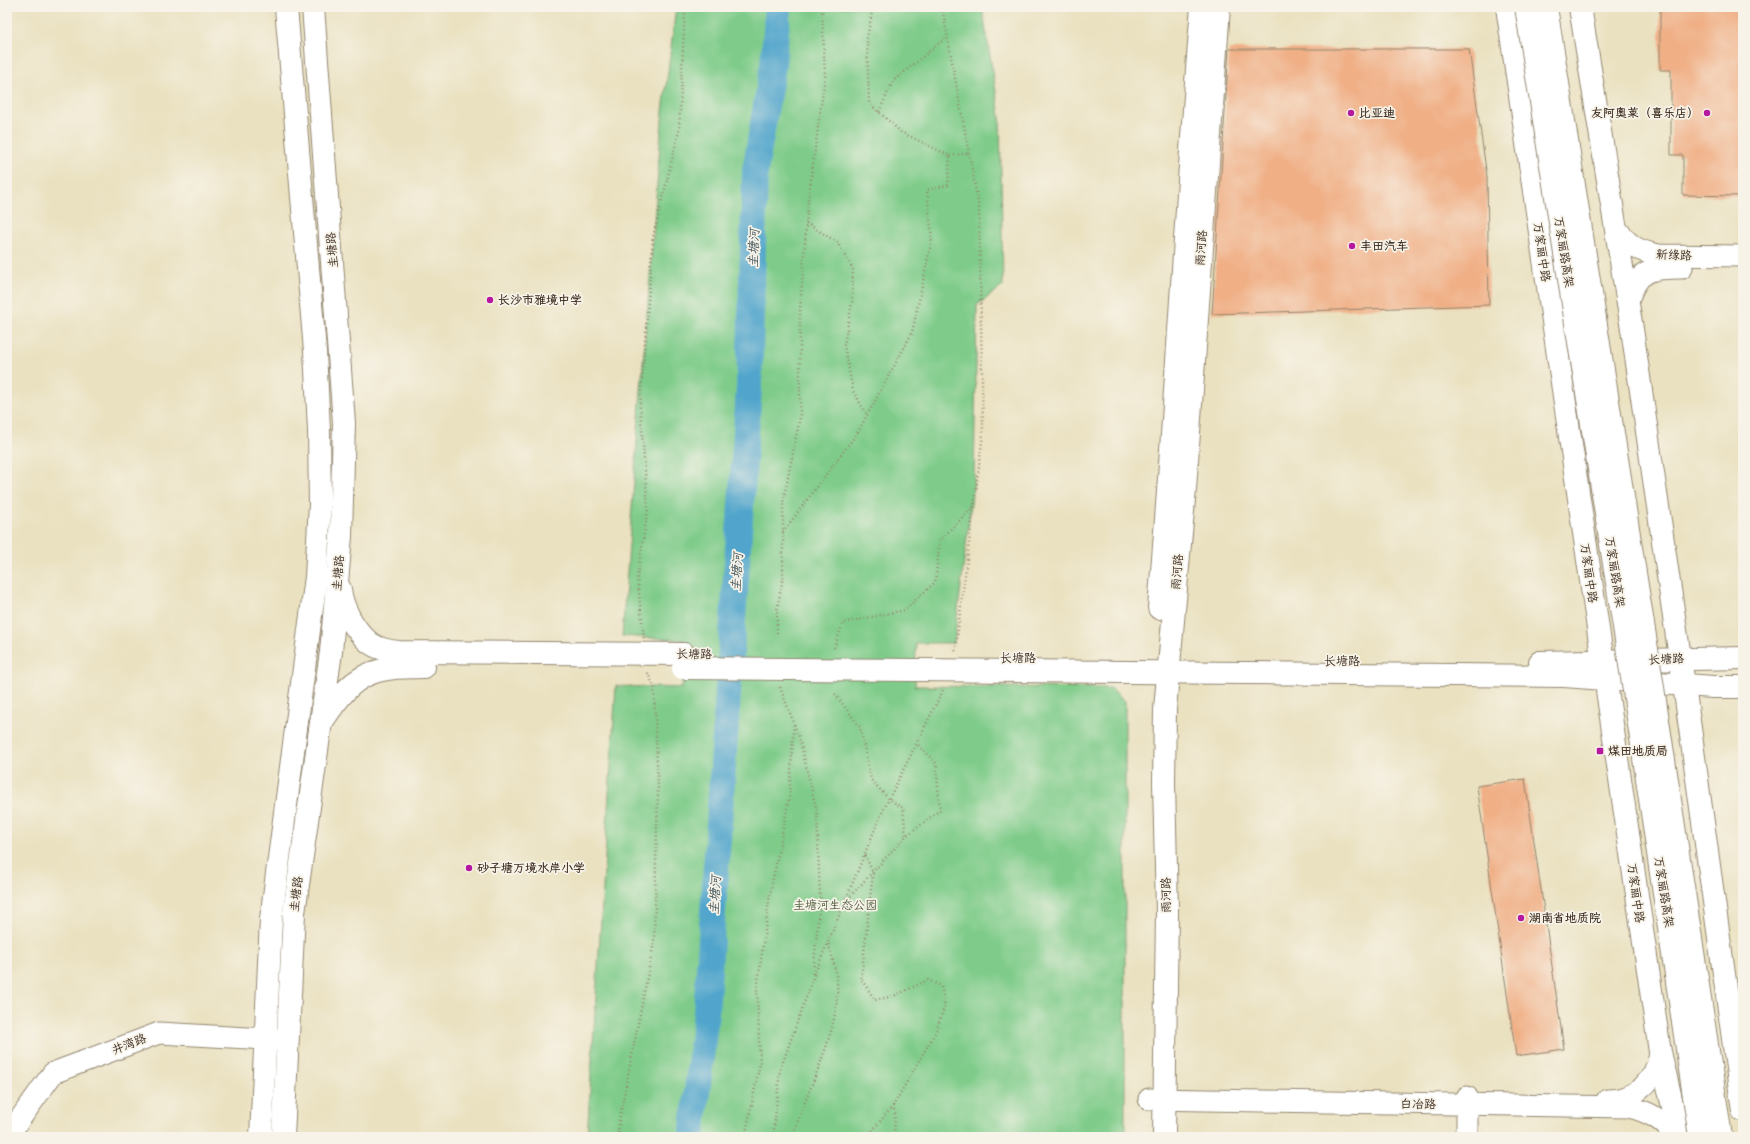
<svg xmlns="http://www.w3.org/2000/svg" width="1750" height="1144" viewBox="0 0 1750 1144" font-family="Mali,'LXGW WenKai TC',sans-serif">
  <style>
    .green { fill: #7fcc8a; stroke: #5d7b54 }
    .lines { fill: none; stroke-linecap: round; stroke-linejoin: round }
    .river { stroke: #51a5cc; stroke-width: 26 }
    .building { fill: #f0af85 }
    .minor-casing { stroke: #92866f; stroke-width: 23 }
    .major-casing { stroke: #92866f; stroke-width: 24 }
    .path { stroke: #92866f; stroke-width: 2.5; stroke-dasharray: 1 3; stroke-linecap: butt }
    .minor { stroke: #fff; stroke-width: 21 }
    .major { stroke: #fff; stroke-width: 22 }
    .major-bridge-casing { stroke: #92866f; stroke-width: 24; stroke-linecap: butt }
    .highway-bridge-casing { stroke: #92866f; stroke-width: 24; stroke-linecap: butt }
    .major-bridge { stroke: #fff; stroke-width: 22 }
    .highway-bridge { stroke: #fff; stroke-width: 22 }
    .poi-dot { fill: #b5179e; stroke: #f7f3e8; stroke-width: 1.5 }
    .labels { text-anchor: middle; stroke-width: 3.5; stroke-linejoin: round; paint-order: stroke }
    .poi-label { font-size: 12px; font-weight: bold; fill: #3b2a1e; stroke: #f7f3e8; text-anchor: start }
    .street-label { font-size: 12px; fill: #3b2a1e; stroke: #f7f3e8 }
    .park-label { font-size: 12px; fill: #4f5b3e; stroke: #f7f3e8 }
    .water-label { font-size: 13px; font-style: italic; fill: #43555b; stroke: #f7f3e8 }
  </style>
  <rect width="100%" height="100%" fill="#f7f3e8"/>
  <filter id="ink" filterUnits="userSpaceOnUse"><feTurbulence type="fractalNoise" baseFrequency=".025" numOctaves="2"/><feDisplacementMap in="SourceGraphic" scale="8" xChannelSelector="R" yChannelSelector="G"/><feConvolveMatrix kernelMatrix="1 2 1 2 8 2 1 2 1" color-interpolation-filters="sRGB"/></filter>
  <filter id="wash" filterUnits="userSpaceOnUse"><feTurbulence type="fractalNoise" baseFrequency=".012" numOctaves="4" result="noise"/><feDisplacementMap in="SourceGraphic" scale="16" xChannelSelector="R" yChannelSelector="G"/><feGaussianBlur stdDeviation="0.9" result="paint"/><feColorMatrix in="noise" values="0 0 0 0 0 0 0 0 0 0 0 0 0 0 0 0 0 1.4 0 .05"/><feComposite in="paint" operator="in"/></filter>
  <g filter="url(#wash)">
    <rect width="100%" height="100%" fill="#eae1c0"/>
    <path class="green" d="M676,7H982L1000,116L1003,286L977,305L974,479L954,643H916L915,686L1111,688L1125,701V1137H587L616,686L682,688L683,640L622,636L662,120Z"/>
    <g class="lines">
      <path class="river" d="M692,1137L706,1013L749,388L755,171L773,65L778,7"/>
    </g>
    <g id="blocks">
      <g class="building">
        <path d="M1660,7H1743V196L1683,195V155H1671V70H1660Z"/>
        <path d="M1229,49H1469L1487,177L1489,305L1212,314Z"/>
        <path d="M1525,779L1564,1049L1516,1056L1477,786Z"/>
      </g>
    </g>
  </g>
  <g filter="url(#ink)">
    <use href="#blocks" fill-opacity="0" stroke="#92866f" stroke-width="1"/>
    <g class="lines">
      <defs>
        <g id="minor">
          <path d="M1616,228C1629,246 1637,251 1659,255L1743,256"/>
          <path d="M1628,301C1638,269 1651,268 1682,268"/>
          <path d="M1149,1099L1629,1107C1650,1112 1663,1120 1676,1137"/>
          <path d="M1607,1100C1636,1100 1656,1081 1660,1052"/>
          <path d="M7,1137L53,1073L159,1033L282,1040"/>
          <path d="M1467,1137V1097"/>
        </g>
        <g id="major">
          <path d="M1507,7L1660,1052L1680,1137"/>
          <path d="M1580,7L1632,329L1684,685L1743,1111"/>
          <path d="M340,589C342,608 354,630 370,643C378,649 389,651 399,652L684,654"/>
          <path d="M1159,608C1176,408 1185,207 1202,7"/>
          <path d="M1540,662L1743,658"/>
          <path d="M916,670L1564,676L1713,687H1743"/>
          <path d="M324,719C354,673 371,667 424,667"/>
          <path d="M261,1137L271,919L316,577L320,504L319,430L315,351L286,7"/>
          <path d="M283,1137L294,913L331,652L341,536L344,423L313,7"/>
          <path d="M1164,1137L1167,911L1164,783L1165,709L1185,489L1219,7"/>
        </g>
      </defs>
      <use href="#minor" class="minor-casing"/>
      <use href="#major" class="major-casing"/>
      <g class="path">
        <path d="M942,7L979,208L983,434L955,653"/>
        <path d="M879,112L893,81L947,37"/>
        <path d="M950,156L968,153"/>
        <path d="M806,223L837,242L853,269L852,302L844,345L853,391L867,415"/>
        <path d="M783,532L858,432L912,333L932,239L927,190L948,185L950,156L901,132L869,103L867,38L873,7"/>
        <path d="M777,633V610L783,577V502L800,417V310L808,201L825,76L822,7"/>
        <path d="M644,638L637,577L648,509L640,407L653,237L679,131L685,7"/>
        <path d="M834,648L843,623L905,610L935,582L940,540L974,506"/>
        <path d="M780,687L799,737L817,811L820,900L813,974"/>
        <path d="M835,694L860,727L871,780L889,799L903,808L906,836"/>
        <path d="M865,855L873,873L861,979L875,1000L894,996L928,980L941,986L945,1005L936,1031L893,1106"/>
        <path d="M845,902L906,836L940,810L936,763L917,744"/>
        <path d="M618,1137L619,1121L654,942L658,789L654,687L647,671"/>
        <path d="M745,1137L760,1063L757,989L770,894L789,798L794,723"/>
        <path d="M773,1137L780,1070L815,973L880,817L944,688"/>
        <path d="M793,1137C806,1089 841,1032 837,981C836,968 831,955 828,942"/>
        <path d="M867,1137L893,1106L895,1112L894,1137"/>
      </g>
      <use href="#minor" class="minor"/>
      <use href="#major" class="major"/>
      <defs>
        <path id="major-bridge" d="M683,668L916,670"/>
        <g id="highway-bridge">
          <path d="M1526,7L1633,684L1700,1137"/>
          <path d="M1546,7L1652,681L1721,1137"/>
        </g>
      </defs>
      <use href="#major-bridge" class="major-bridge-casing"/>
      <use href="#highway-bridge" class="highway-bridge-casing"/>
      <use href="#major-bridge" class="major-bridge"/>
      <use href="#highway-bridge" class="highway-bridge"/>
    </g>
  </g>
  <g class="poi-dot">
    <circle cx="1351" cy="113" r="4"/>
    <circle cx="1707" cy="113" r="4"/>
    <circle cx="1352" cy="246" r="4"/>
    <circle cx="490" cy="300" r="4"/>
    <rect x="1596" y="747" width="8" height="8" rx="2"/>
    <circle cx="469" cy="868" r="4"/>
    <circle cx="1521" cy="918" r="4"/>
  </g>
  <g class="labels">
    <g class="poi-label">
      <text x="1359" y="117">比亚迪</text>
      <text x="1699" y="117" text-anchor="end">友阿奥莱（喜乐店）</text>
      <text x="1360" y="250">丰田汽车</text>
      <text x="498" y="304">长沙市雅境中学</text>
      <text x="1608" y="755">煤田地质局</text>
      <text x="477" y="872">砂子塘万境水岸小学</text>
      <text x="1529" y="922">湖南省地质院</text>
    </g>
    <g class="street-label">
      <text transform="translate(1201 248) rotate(-86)" y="4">雨河路</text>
      <text transform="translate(332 250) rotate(-95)" y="4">圭塘路</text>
      <text transform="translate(1542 252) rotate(82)" y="4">万家丽中路</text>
      <text transform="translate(1564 252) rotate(81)" y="4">万家丽路高架</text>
      <text transform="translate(1674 255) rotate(2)" y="4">新缘路</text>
      <text transform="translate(1177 572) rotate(-85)" y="4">雨河路</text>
      <text transform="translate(1615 572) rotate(81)" y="4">万家丽路高架</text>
      <text transform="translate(338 573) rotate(-85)" y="4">圭塘路</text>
      <text transform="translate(1589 573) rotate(82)" y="4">万家丽中路</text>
      <text transform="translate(694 654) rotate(1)" y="4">长塘路</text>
      <text x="1018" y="662">长塘路</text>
      <text transform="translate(1666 659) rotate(-2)" y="4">长塘路</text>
      <text x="1342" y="665">长塘路</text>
      <text transform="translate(1664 892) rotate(81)" y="4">万家丽路高架</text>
      <text transform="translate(1636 893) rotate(82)" y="4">万家丽中路</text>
      <text transform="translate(296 894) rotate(-83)" y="4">圭塘路</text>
      <text transform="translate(1166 895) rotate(-91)" y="4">雨河路</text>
      <text transform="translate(129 1044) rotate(-21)" y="4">井湾路</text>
      <text transform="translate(1418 1104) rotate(1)" y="4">白冶路</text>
    </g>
    <g class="park-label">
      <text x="835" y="909">圭塘河生态公园</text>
    </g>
    <g class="water-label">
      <text transform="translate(753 248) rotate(-88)" y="5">圭塘河</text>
      <text transform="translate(736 572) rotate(-86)" y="5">圭塘河</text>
      <text transform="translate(714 895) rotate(-86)" y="5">圭塘河</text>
    </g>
  </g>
  <rect width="1750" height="1144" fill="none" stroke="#f7f3e8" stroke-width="24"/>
</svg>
